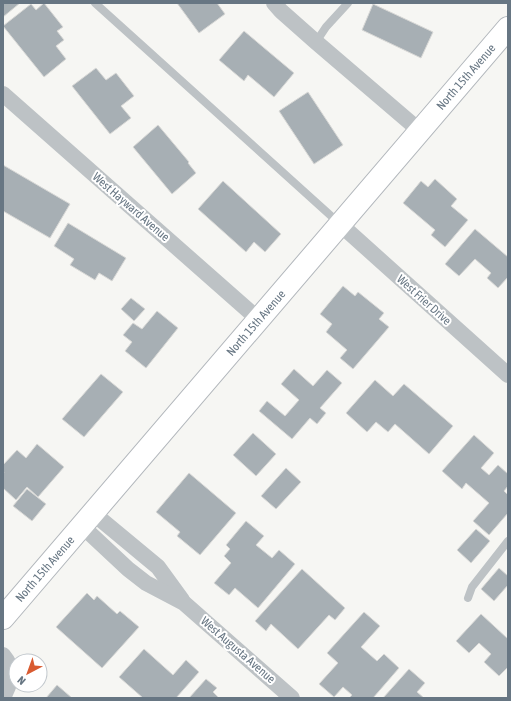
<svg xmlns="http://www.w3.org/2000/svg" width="511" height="701" viewBox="0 0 511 701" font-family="'Asap Condensed',sans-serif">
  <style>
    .building { fill: #a7afb4; stroke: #d8d8d6 }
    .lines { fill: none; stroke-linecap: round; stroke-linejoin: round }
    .secondary-casing { stroke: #b2b7bc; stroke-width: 24 }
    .lane { stroke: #bdc2c5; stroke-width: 8 }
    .street { stroke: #bdc2c5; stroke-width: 16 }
    .secondary { stroke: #fff; stroke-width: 22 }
    .labels { text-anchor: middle; stroke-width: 4; stroke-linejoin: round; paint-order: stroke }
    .street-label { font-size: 12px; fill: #677683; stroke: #fff }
  </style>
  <rect width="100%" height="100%" fill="#f6f6f3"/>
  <g class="building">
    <path d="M3,3H20L3,17Z"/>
    <path d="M44,3L63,27L57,31L64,40L56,46L66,59L44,77L3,26L31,4L36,10Z"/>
    <path d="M177,3H217L225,14L199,33Z"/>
    <path d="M373,4L433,32L421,58L362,30Z"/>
    <path d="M244,31L294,73L274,97L248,75L244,81L219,60Z"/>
    <path d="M96,68L106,80L116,73L134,96L121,106L131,118L110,134L72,86Z"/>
    <path d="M308,92L343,145L314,164L279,111Z"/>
    <path d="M158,125L189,162L188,163L196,173L172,194L133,147Z"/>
    <path d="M3,165L70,204L50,238L3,211Z"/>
    <path d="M435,179L457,199L451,206L468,220L445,247L431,235L435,230L403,203L421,181L428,187Z"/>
    <path d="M223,181L281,234L265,252L254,242L246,252L198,209Z"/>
    <path d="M68,223L126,258L112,281L99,273L95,280L70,265L74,259L54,246Z"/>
    <path d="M475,229L508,257V277L498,288L487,278L491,273L475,259L459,276L445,264Z"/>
    <path d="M343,286L355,296L358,292L384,313L379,319L389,327L353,369L340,358L347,350L326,332L332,324L320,314Z"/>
    <path d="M131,298L145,309L134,321L121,309Z"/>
    <path d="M157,311L178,328L146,368L125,351L132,342L123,335L133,323L142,329Z"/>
    <path d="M294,369L313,386L327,370L342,383L320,408L326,413L317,424L310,418L292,439L259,411L267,401L285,416L299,400L281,384Z"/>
    <path d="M101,374L123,392L84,437L62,419Z"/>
    <path d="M375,380L393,396L404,384L453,426L429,454L395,424L388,432L376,422L367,432L346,413Z"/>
    <path d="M253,433L276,454L256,476L233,455Z"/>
    <path d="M474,435L494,453L481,468L489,475L498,465L508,474V486L504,491L508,495V513L489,535L473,521L489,503L466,483L462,489L442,471Z"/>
    <path d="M37,444L64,467L38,497L27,487L16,500L3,488V474L4,472L3,471V465L17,450L26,458Z"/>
    <path d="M286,468L301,482L276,509L261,496Z"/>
    <path d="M189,473L236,513L200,555L177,536L180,532L156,512Z"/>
    <path d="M27,489L46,504L32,521L13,506Z"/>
    <path d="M246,521L264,536L256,545L272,558L279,550L295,564L258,608L235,588L229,595L214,583L231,563L224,556L230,549L226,545Z"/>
    <path d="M476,529L490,541L471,563L457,550Z"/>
    <path d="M499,568L508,576V585L494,601L481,589Z"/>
    <path d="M302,569L345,608L335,620L329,615L298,649L271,624L266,631L255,621Z"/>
    <path d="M87,593L94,600L97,596L117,614L120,611L139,627L102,668L56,627Z"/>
    <path d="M364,612L380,626L361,647L377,661L384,654L399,668L373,698H349L352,695L343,687L334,697L319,684L338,663L327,653Z"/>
    <path d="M481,614L508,639V667L499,676L484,662L491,654L479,643L469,653L456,641Z"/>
    <path d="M144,649L173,675L186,660L199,672L176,698H143L119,677Z"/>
    <path d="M409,669L425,683L417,692L424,698H383Z"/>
    <path d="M206,679L217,688L213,692L219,698H189Z"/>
    <path d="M57,685L72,698H46Z"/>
  </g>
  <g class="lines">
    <defs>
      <path id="secondary" d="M3,618L508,28"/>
    </defs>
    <use href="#secondary" class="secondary-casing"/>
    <g class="lane">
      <path d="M95,3L340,224"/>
      <path d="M316,42L326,27L348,3"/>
      <path d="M468,598L472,587L508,541"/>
    </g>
    <g class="street">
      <path d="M274,3L281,11L316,42L420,131"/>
      <path d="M3,94L258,319"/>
      <path d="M341,225L508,375"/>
      <path d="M93,513L158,567L182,600"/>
      <path d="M82,526L128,569L146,583L184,603L292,698"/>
      <path d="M3,655C17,672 11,680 3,698"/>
    </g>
    <use href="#secondary" class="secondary"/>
  </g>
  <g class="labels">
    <g class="street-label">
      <text transform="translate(466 77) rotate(-49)" y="4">North 15th Avenue</text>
      <text transform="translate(131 207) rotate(41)" y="4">West Hayward Avenue</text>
      <text transform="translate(424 300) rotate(42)" y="4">West Frier Drive</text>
      <text transform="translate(256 323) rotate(-49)" y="4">North 15th Avenue</text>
      <text transform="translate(45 569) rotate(-49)" y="4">North 15th Avenue</text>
      <text transform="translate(238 650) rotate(41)" y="4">West Augusta Avenue</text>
    </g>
  </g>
  <rect width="511" height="701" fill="none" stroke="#677683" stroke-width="8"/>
  <g transform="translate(28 673) rotate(221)"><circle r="19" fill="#ffffff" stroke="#c2c8cd"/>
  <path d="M0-3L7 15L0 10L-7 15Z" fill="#d95b31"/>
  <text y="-6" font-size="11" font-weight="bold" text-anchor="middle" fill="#677683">N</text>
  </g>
</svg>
